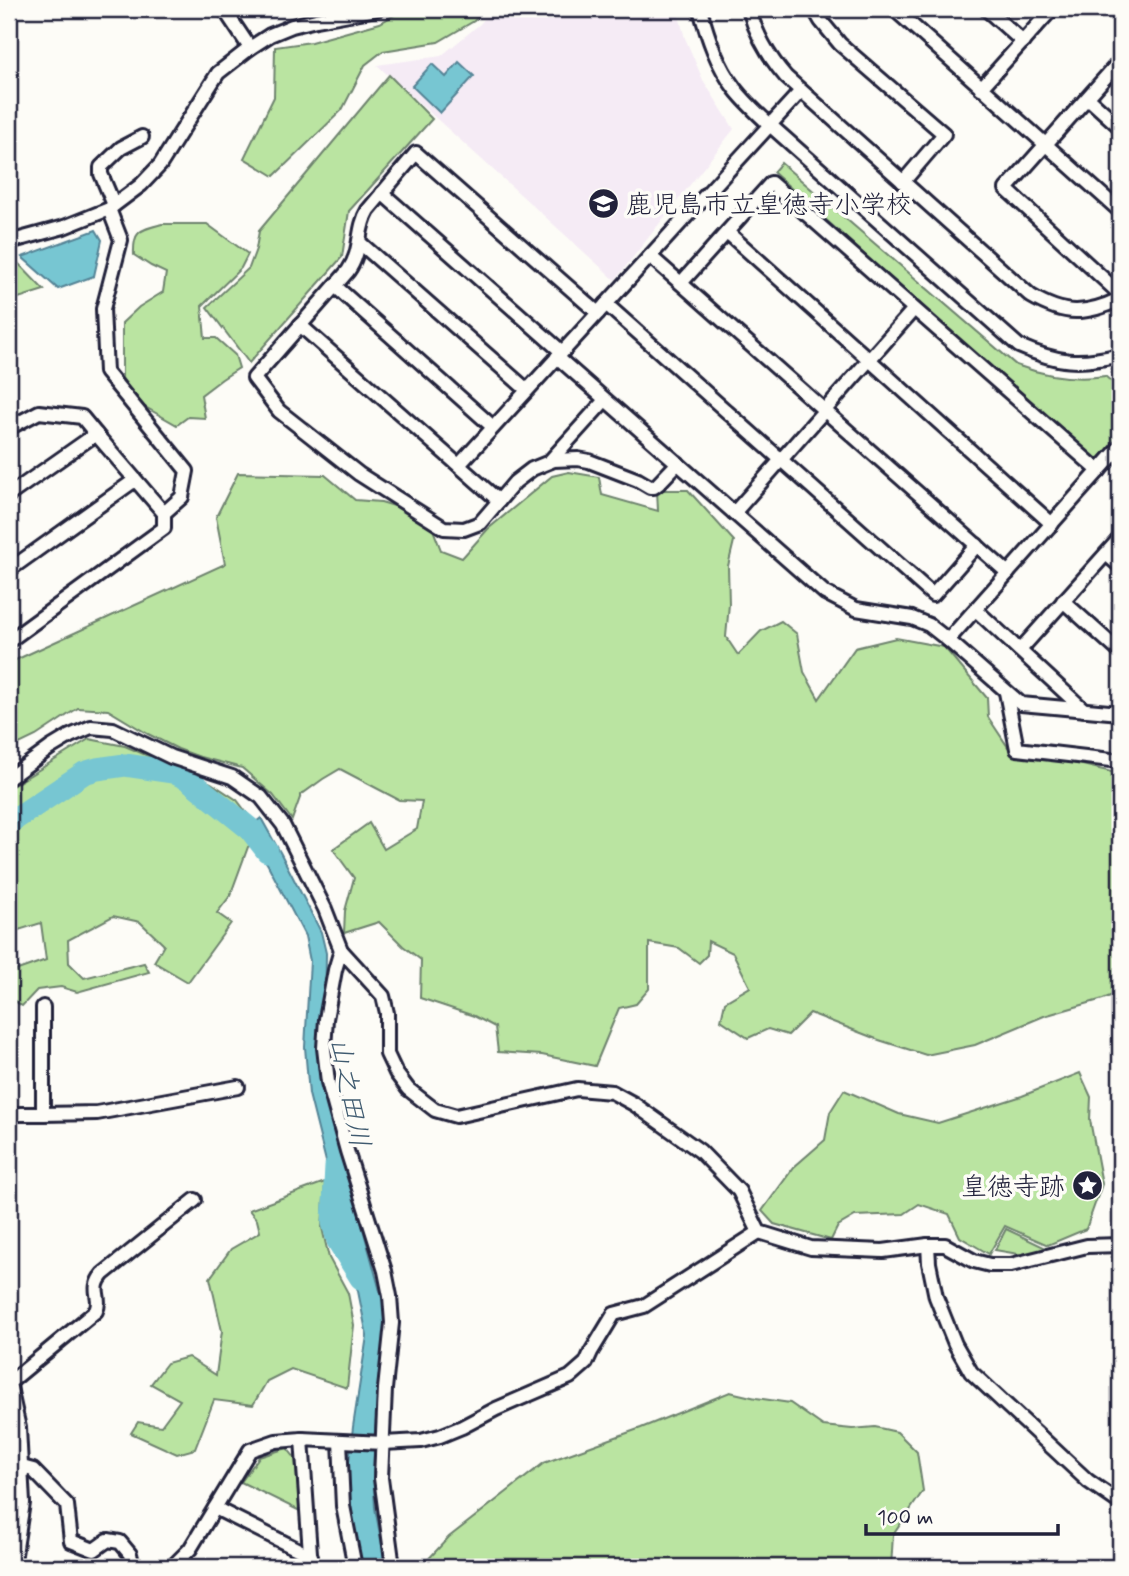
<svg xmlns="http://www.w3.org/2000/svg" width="1129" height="1576" viewBox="0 0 1129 1576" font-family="Mynerve,'Klee One',sans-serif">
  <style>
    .built { fill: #f5ebf5 }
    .green { fill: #bae4a1; stroke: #6e836e; stroke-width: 2 }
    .water { fill: #77c6d2; stroke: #558496; stroke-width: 2 }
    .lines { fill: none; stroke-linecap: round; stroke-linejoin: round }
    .river { stroke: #77c6d2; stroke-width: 23 }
    .minor-casing { stroke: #22223b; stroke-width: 18 }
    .minor { stroke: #fdfcf7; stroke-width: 12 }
    .labels { text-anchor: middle; stroke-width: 7; stroke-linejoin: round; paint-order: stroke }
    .poi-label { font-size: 26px; fill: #22223b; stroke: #fdfcf7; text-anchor: start }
    .water-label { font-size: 28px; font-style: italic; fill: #405b70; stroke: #fdfcf7 }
  </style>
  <rect width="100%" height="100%" fill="#fdfcf7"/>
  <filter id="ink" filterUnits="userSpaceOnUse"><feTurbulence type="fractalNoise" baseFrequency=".0143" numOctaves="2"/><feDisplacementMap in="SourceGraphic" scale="14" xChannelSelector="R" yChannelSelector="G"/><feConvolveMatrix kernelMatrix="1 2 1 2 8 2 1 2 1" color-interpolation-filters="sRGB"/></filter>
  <g filter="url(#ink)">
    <path class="built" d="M493,9H677L685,38L703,80L734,129L615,280L377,65L441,56L480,24Z"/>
    <g class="green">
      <path d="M405,9H485L474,21L438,42L383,51L365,65L342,110L274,176L244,158L274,97L275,47L311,42L380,23Z"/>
      <path d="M389,75L432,119L349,211L342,257L249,363L207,307L249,268L256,249L259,231Z"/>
      <path d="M781,163L1016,365C1046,376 1074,381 1105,376L1120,389V436L1097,461L1020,395L773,172Z"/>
      <path d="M162,224H207L248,254L241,268L202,306L205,338H216L235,355L239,368L222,379L201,395L205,418L188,417L177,425L140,404L122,378V323L139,307L163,292L166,273L151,266L134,255C133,230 140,230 162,224Z"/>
      <path d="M15,260L44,290L9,301V261Z"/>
      <path d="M569,472L599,477L602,495L658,511L657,490H688L734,541L728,566L729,604L726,637L738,655L761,631L781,621L797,634L804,672L819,699L855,648L896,638L944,647L987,698L988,717L1008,747L1120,774V992L1103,999L1044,1016L975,1045L926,1055L879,1040L810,1013L788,1035L768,1029L748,1038L721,1020L725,1002L750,987L733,953L708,941L707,955L699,963L679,948L649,943V989L636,1004L619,1008L595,1066L542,1055L498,1052L495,1027L474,1016L420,998L421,960L403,946L379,922L344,933L345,911L354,878L333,849L369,823L384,849L417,829L422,801L399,800L340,769L323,779L301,795L292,820L273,795L242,768L200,757L178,749L148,734L108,710L78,708L36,736L9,749V663L225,564L216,517L238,473L325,475L355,500L381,502L401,508L432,527L441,550L462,558L488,529L552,476Z"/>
      <path d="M89,739L125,746L211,783L237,800L265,837L248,847L230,896L217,913L231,923L188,982L154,962L164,945L140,922L113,916L68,940L69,963L84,978L144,963L149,972L77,992L61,987L37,990L22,1006L9,997V973L46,960L41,923L9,933V788Z"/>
      <path d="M1080,1073L1091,1097L1090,1120L1102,1184L1086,1229L1048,1245L1005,1226L989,1254L960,1237L949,1214L919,1204L904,1214L855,1216L838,1226L831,1240L774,1224L762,1211L794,1167L825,1140L830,1112L844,1090L899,1114L938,1123L1022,1096Z"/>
      <path d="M325,1182L322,1228L329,1258L348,1293L354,1325L347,1388L291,1369L267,1381L253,1405L214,1400L195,1449L177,1454L131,1433L138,1422L161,1426L180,1400L151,1384L167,1363L188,1357L216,1375L222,1331L210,1278L231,1249L260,1232L257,1220L249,1210Z"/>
      <path d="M1006,1229L1046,1248L1024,1255L995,1250Z"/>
      <path d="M730,1392L756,1398L790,1403L823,1426L852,1429L875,1427L897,1432L917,1452L923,1491L893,1535L891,1567H421L449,1537L544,1463L641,1428Z"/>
      <path d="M287,1448L295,1458L300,1511L241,1482L259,1457Z"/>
    </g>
    <g class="water">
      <path d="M459,62L474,76L440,113L412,86L432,64L446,77Z"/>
      <path d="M96,230L102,240L94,276L58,289L22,257Z"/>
      <path d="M261,818L281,854L321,932L326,953L324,1086L383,1302L385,1333L375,1430L373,1474L375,1508L386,1567H359L351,1515L348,1470L353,1427L367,1336L358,1291L342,1241L343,1229L309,1094L305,1047L310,961L305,936L268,865L246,830Z"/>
    </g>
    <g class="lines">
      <g class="river">
        <path d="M9,823L84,773L97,769L125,765L173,772L188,779L250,829L267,851"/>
        <path d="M336,1166L333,1223L338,1241L361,1278"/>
      </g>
      <defs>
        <g id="minor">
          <path d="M224,9L250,48"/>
          <path d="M700,9C708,38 717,65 735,89C745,102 758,114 770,125L1019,346C1058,363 1079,365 1120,355"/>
          <path d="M749,9C756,35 768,56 786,77L1031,296C1065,316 1086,315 1120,299"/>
          <path d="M814,9L821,21L840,44L944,134L903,182"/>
          <path d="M894,9L1120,211"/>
          <path d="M986,9L1023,42"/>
          <path d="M1120,61L1006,189L1120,294"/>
          <path d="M981,88L1052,9"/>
          <path d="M1088,98L1120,127"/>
          <path d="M382,193L562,352"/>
          <path d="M114,205L101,174V167L121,148L142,137"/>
          <path d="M727,232L1052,524"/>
          <path d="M9,242L64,227L109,209L141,185L160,165L218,73L250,48L270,35L292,26L316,20L377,9"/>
          <path d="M359,242L527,390"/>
          <path d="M650,256L1008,573"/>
          <path d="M681,283L771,183L1099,471"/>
          <path d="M335,286L493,427"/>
          <path d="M606,304L933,595L977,545"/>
          <path d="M598,313L416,153L368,210C356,230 363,250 348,271L254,378L279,411L359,474L444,528L464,529L480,523L515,482L532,469L554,460L578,459L589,461L638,480L650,487H654L658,484L678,463"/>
          <path d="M300,325L499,501"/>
          <path d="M557,357L825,593L856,609L912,618L929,625L948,640L1021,704L1120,713"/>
          <path d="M9,428L39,412L82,417L96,434L9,495"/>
          <path d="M96,434L164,513"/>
          <path d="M550,461L605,400"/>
          <path d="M459,465L801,91"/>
          <path d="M734,513L914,309"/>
          <path d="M1106,554L1120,566"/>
          <path d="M9,570L135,480"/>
          <path d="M1063,601L1120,652"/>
          <path d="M976,610L1084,710"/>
          <path d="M948,640L1120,447"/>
          <path d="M9,641L164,528V513L182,497L187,471L106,372L103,309L121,240L109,209"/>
          <path d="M1020,650L1120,538"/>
          <path d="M1006,692L1017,749L1120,761"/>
          <path d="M9,778L50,748L70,736L91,727L113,729L171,757L232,777L261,797L283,825L325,909L341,950L383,996L387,1013V1054L396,1073L408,1089L435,1110L456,1116L577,1089L612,1092L634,1104L700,1151L739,1191L759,1232L811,1248L883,1251L928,1245H945L974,1261L990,1265H1011L1087,1246L1120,1245"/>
          <path d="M341,950L335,970L326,1019L324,1048L328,1082L347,1151L385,1271L390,1296L392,1323L385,1389L381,1478L393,1567"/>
          <path d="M9,1114H43V1007"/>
          <path d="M43,1114L97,1113L238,1087"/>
          <path d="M928,1245L929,1263L936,1297L955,1344L971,1372L1088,1481L1120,1503"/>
          <path d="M302,1439L311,1567"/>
          <path d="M340,1441L343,1506L355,1567"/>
          <path d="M22,1467L33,1470L67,1505L71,1541L94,1550L108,1540L120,1542L130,1554L133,1567"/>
          <path d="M215,1508L311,1556"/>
          <path d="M13,1567L23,1503L19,1428L9,1383L96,1311C103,1297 89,1290 103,1274L195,1200"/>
          <path d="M172,1567L190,1549L250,1450L276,1441L302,1439L383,1443L421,1441L440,1436L462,1427L496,1409L570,1377L586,1363L591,1352L614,1314L644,1306L759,1232"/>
        </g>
      </defs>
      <use href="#minor" class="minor-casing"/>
      <use href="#minor" class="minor"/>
    </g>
  </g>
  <defs>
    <symbol id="school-disc" viewBox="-11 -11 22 22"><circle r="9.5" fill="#22223b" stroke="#fdfcf7"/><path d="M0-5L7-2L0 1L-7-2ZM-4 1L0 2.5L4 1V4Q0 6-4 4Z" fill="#fff"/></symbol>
    <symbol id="sight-disc" viewBox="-11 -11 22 22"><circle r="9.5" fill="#22223b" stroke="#fdfcf7"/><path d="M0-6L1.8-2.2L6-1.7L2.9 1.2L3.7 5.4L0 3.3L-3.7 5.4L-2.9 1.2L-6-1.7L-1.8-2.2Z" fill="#fff"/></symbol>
  </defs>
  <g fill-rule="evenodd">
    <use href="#school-disc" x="586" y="186" width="35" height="35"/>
    <use href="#sight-disc" x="1070" y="1168" width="35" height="35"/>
  </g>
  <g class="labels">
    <g class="poi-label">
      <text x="626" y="213">鹿児島市立皇徳寺小学校</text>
      <text x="1065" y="1195" text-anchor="end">皇徳寺跡</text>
    </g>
    <g class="water-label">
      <text transform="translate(351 1092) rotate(79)" y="10">山之田川</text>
    </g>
  </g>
  <rect width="1129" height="1576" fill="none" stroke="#fdfcf7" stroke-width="35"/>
  <rect x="18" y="18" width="1094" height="1541" fill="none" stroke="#22223b" stroke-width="2.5" filter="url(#ink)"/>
  <path d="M866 1524v10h192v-10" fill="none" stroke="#22223b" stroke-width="3.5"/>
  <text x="877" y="1524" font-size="21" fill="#22223b" stroke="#fdfcf7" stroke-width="5" paint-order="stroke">100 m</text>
</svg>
